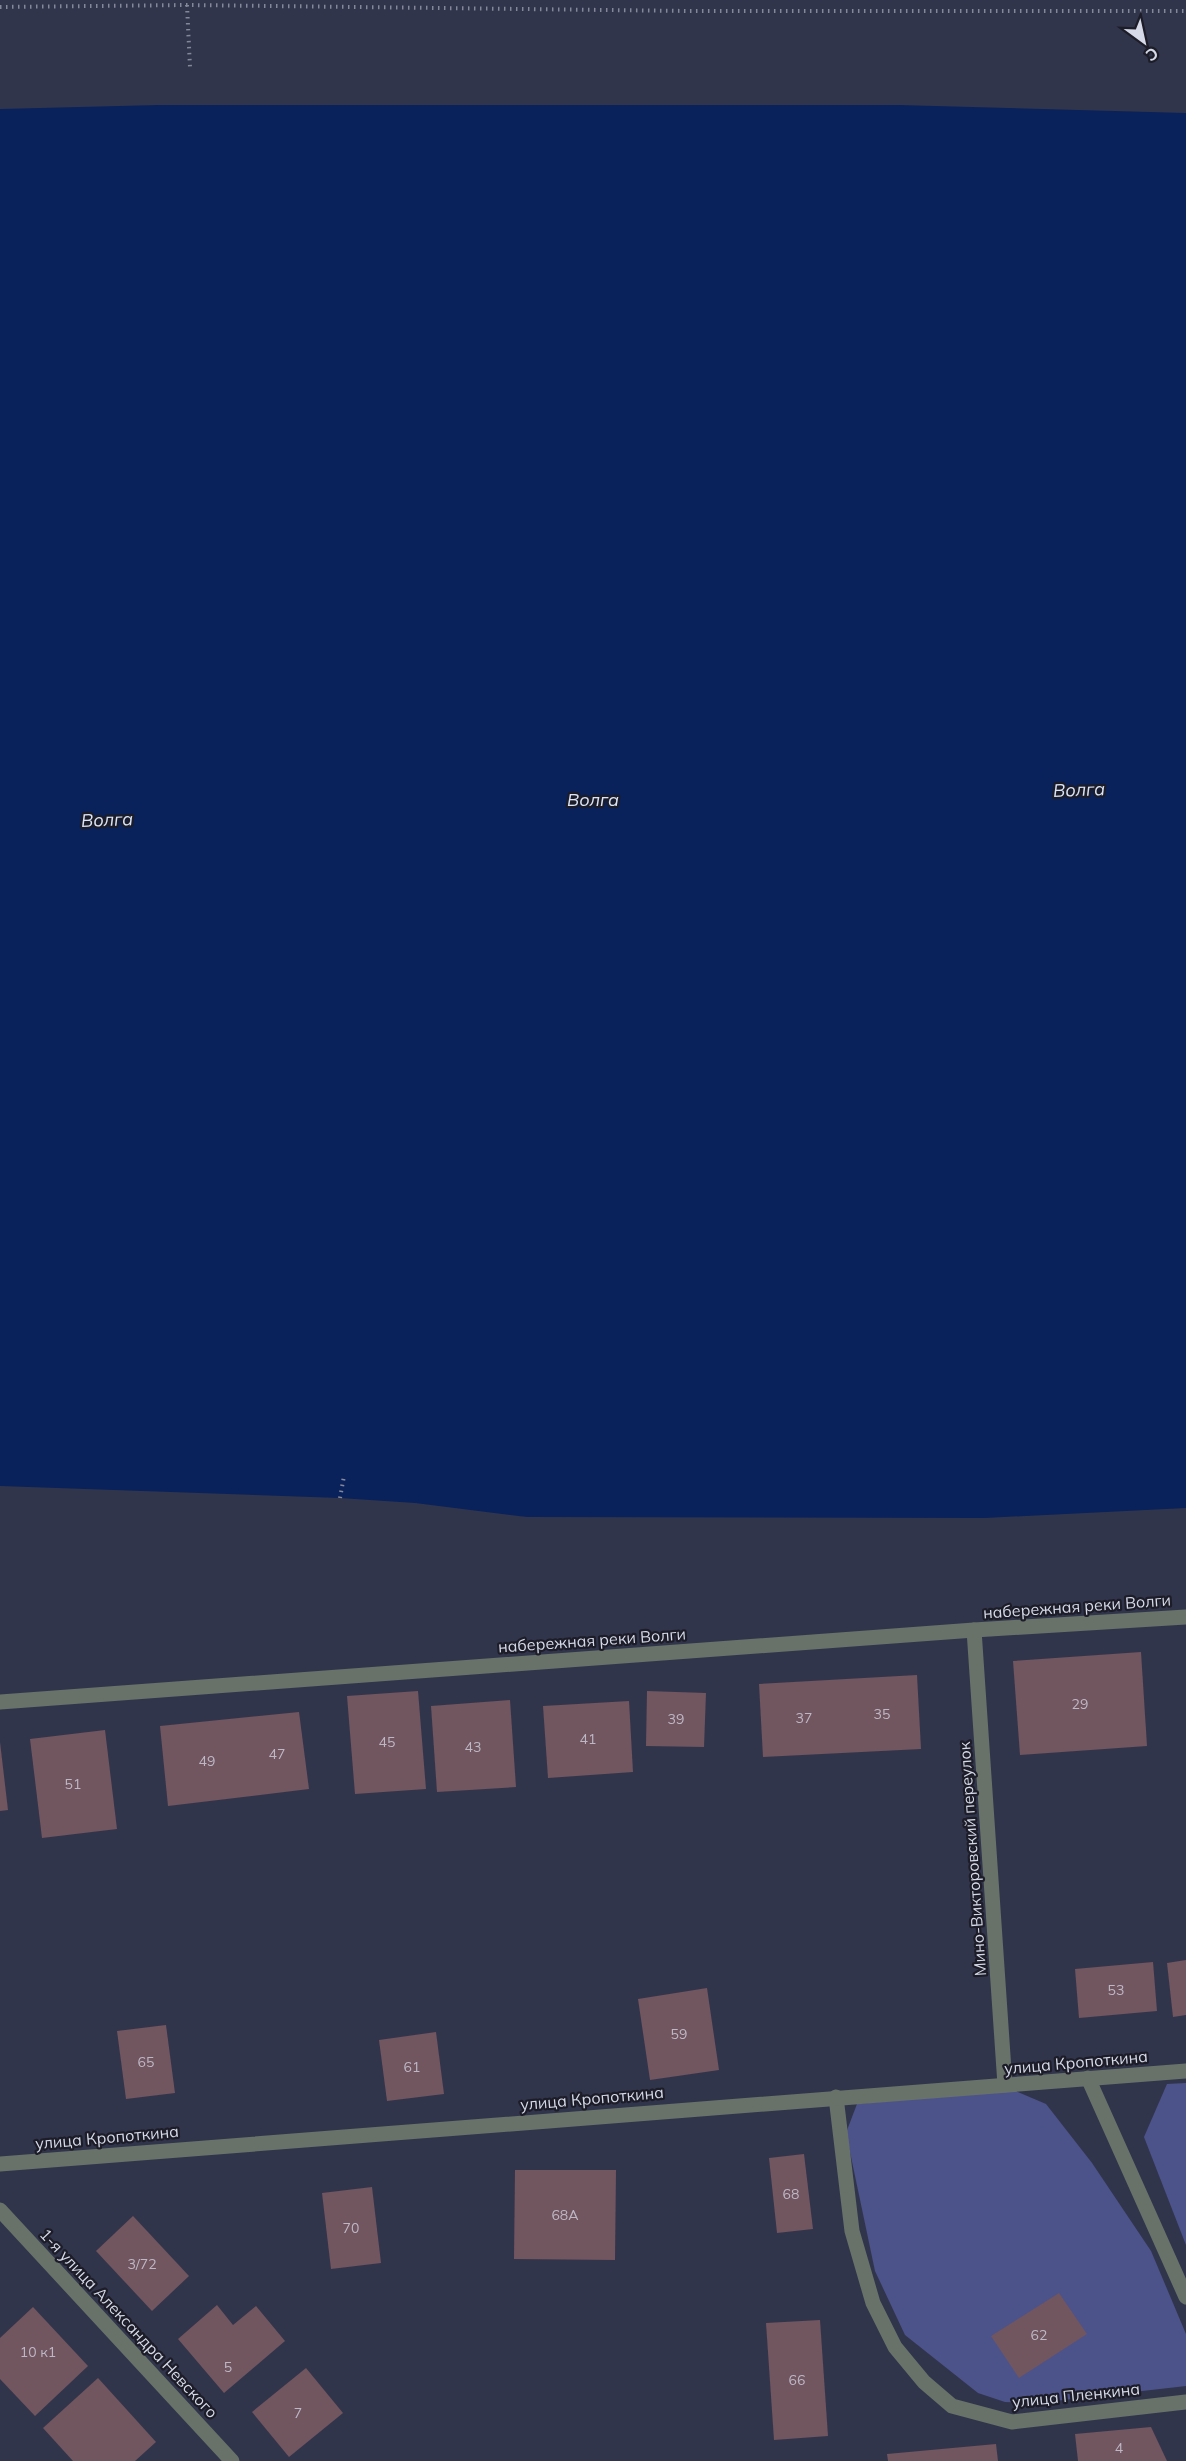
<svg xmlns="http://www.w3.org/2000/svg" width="1186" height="2461" viewBox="0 0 1186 2461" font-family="Mulish,sans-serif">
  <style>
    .green { fill: #4c538b }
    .water { fill: #09225b }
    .building { fill: #71555f }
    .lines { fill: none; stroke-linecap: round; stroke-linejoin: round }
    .path { stroke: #84889a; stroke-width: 4; stroke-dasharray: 1.5 4.5; stroke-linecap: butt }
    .minor { stroke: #697269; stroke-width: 15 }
    .labels { text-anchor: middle; stroke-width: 4.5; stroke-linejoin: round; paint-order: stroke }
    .number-label { font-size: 14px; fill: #bdb8c6 }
    .street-label { font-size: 16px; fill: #d6d9e8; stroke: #1c1d28 }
    .water-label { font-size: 18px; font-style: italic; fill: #dbe5f7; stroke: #1c1d28 }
  </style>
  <rect width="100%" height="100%" fill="#31354b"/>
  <g class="green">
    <path d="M1186,2083V2245L1144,2137L1167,2084Z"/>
    <path d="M1013,2090L1046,2104L1092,2163L1151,2251L1186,2334V2386L1037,2403L1005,2402L978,2393L905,2335L875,2271L846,2133L857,2104Z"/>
  </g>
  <path class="water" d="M158,105H899L1186,113V1508L985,1518L527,1517L415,1503L340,1498L0,1486V109Z"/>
  <g class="building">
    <path d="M1141,1652L1147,1746L1020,1755L1013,1661Z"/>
    <path d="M917,1675L921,1749L763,1757L759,1684Z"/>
    <path d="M418,1691L426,1789L355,1794L347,1696Z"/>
    <path d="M647,1691L706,1693L704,1747L646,1746Z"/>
    <path d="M510,1700L516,1787L437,1792L431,1706Z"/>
    <path d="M629,1701L633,1772L548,1778L543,1706Z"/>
    <path d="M299,1712L309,1789L168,1806L160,1726Z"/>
    <path d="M105,1730L117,1829L42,1838L30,1739Z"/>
    <path d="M0,1742L8,1810L0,1811Z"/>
    <path d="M1186,1960V2015L1173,2017L1167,1963Z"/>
    <path d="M1153,1962L1157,2011L1079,2018L1075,1969Z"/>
    <path d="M707,1988L719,2070L650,2080L638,1999Z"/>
    <path d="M166,2025L175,2093L126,2099L117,2031Z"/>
    <path d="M436,2032L444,2094L387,2101L379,2040Z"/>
    <path d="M804,2154L813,2229L777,2233L769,2158Z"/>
    <path d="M515,2170H616L615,2260L514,2259Z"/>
    <path d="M372,2187L381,2263L331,2269L322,2193Z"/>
    <path d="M133,2216L189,2276L152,2311L96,2251Z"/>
    <path d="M1059,2293L1087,2334L1019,2378L991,2336Z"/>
    <path d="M217,2305L233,2325L256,2306L285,2341L224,2393L178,2339Z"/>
    <path d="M33,2307L88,2366L35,2416L0,2379V2338Z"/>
    <path d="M820,2320L828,2436L774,2440L766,2323Z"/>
    <path d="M306,2368L343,2413L289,2457L252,2412Z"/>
    <path d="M98,2378L156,2442L135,2461H73L43,2428Z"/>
    <path d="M1151,2427L1167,2461H1078L1075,2434Z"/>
    <path d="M996,2444L998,2461H888L887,2454Z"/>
  </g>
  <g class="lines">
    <g class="path">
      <path d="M187,5L190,67"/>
      <path d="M0,7L187,5L689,11H1186"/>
      <path d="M340,1498L344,1476"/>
    </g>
    <g class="minor">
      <path d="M974,1630L1005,2085"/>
      <path d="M0,1702L974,1630L1186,1617"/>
      <path d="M1088,2078L1186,2297"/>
      <path d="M836,2097L852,2231L873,2303L895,2347L924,2382L952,2406L1012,2422L1186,2402"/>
      <path d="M0,2164L1186,2071"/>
      <path d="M0,2210L232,2461"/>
    </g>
  </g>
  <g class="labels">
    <g class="number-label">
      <text x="1080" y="1709">29</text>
      <text x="882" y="1719">35</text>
      <text x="804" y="1723">37</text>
      <text x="676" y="1724">39</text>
      <text x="588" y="1744">41</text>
      <text x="387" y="1747">45</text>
      <text x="473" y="1752">43</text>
      <text x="277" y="1759">47</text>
      <text x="207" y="1766">49</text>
      <text x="73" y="1789">51</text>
      <text x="1116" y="1995">53</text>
      <text x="679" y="2039">59</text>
      <text x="146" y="2067">65</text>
      <text x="412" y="2072">61</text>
      <text x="791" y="2199">68</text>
      <text x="565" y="2220">68А</text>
      <text x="351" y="2233">70</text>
      <text x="142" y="2269">3/72</text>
      <text x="1039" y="2340">62</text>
      <text x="38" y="2357">10 к1</text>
      <text x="228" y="2372">5</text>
      <text x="797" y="2385">66</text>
      <text x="298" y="2418">7</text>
      <text x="1119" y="2453">4</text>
    </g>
    <g class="street-label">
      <text transform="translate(1077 1606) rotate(-4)" y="6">набережная реки Волги</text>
      <text transform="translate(592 1640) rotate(-4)" y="6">набережная реки Волги</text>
      <text transform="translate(972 1859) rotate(-94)" y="6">Мино-Викторовский переулок</text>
      <text transform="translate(1076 2062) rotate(-5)" y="6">улица Кропоткина</text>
      <text transform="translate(592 2098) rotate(-5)" y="6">улица Кропоткина</text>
      <text transform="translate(107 2137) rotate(-5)" y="6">улица Кропоткина</text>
      <text transform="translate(129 2323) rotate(47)" y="6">1-я улица Александра Невского</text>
      <text transform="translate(1076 2395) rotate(-6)" y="6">улица Пленкина</text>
    </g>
    <g class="water-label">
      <text transform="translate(1079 790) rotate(-2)" y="6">Волга</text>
      <text x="593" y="806">Волга</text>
      <text transform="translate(107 820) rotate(-2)" y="6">Волга</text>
    </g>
  </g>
  <g transform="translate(1144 42) rotate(147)" stroke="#1c1d28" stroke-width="4.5" paint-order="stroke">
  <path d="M0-4.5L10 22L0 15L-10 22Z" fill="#d6d9e8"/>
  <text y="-9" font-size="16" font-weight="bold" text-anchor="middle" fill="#d6d9e8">С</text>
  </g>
</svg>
